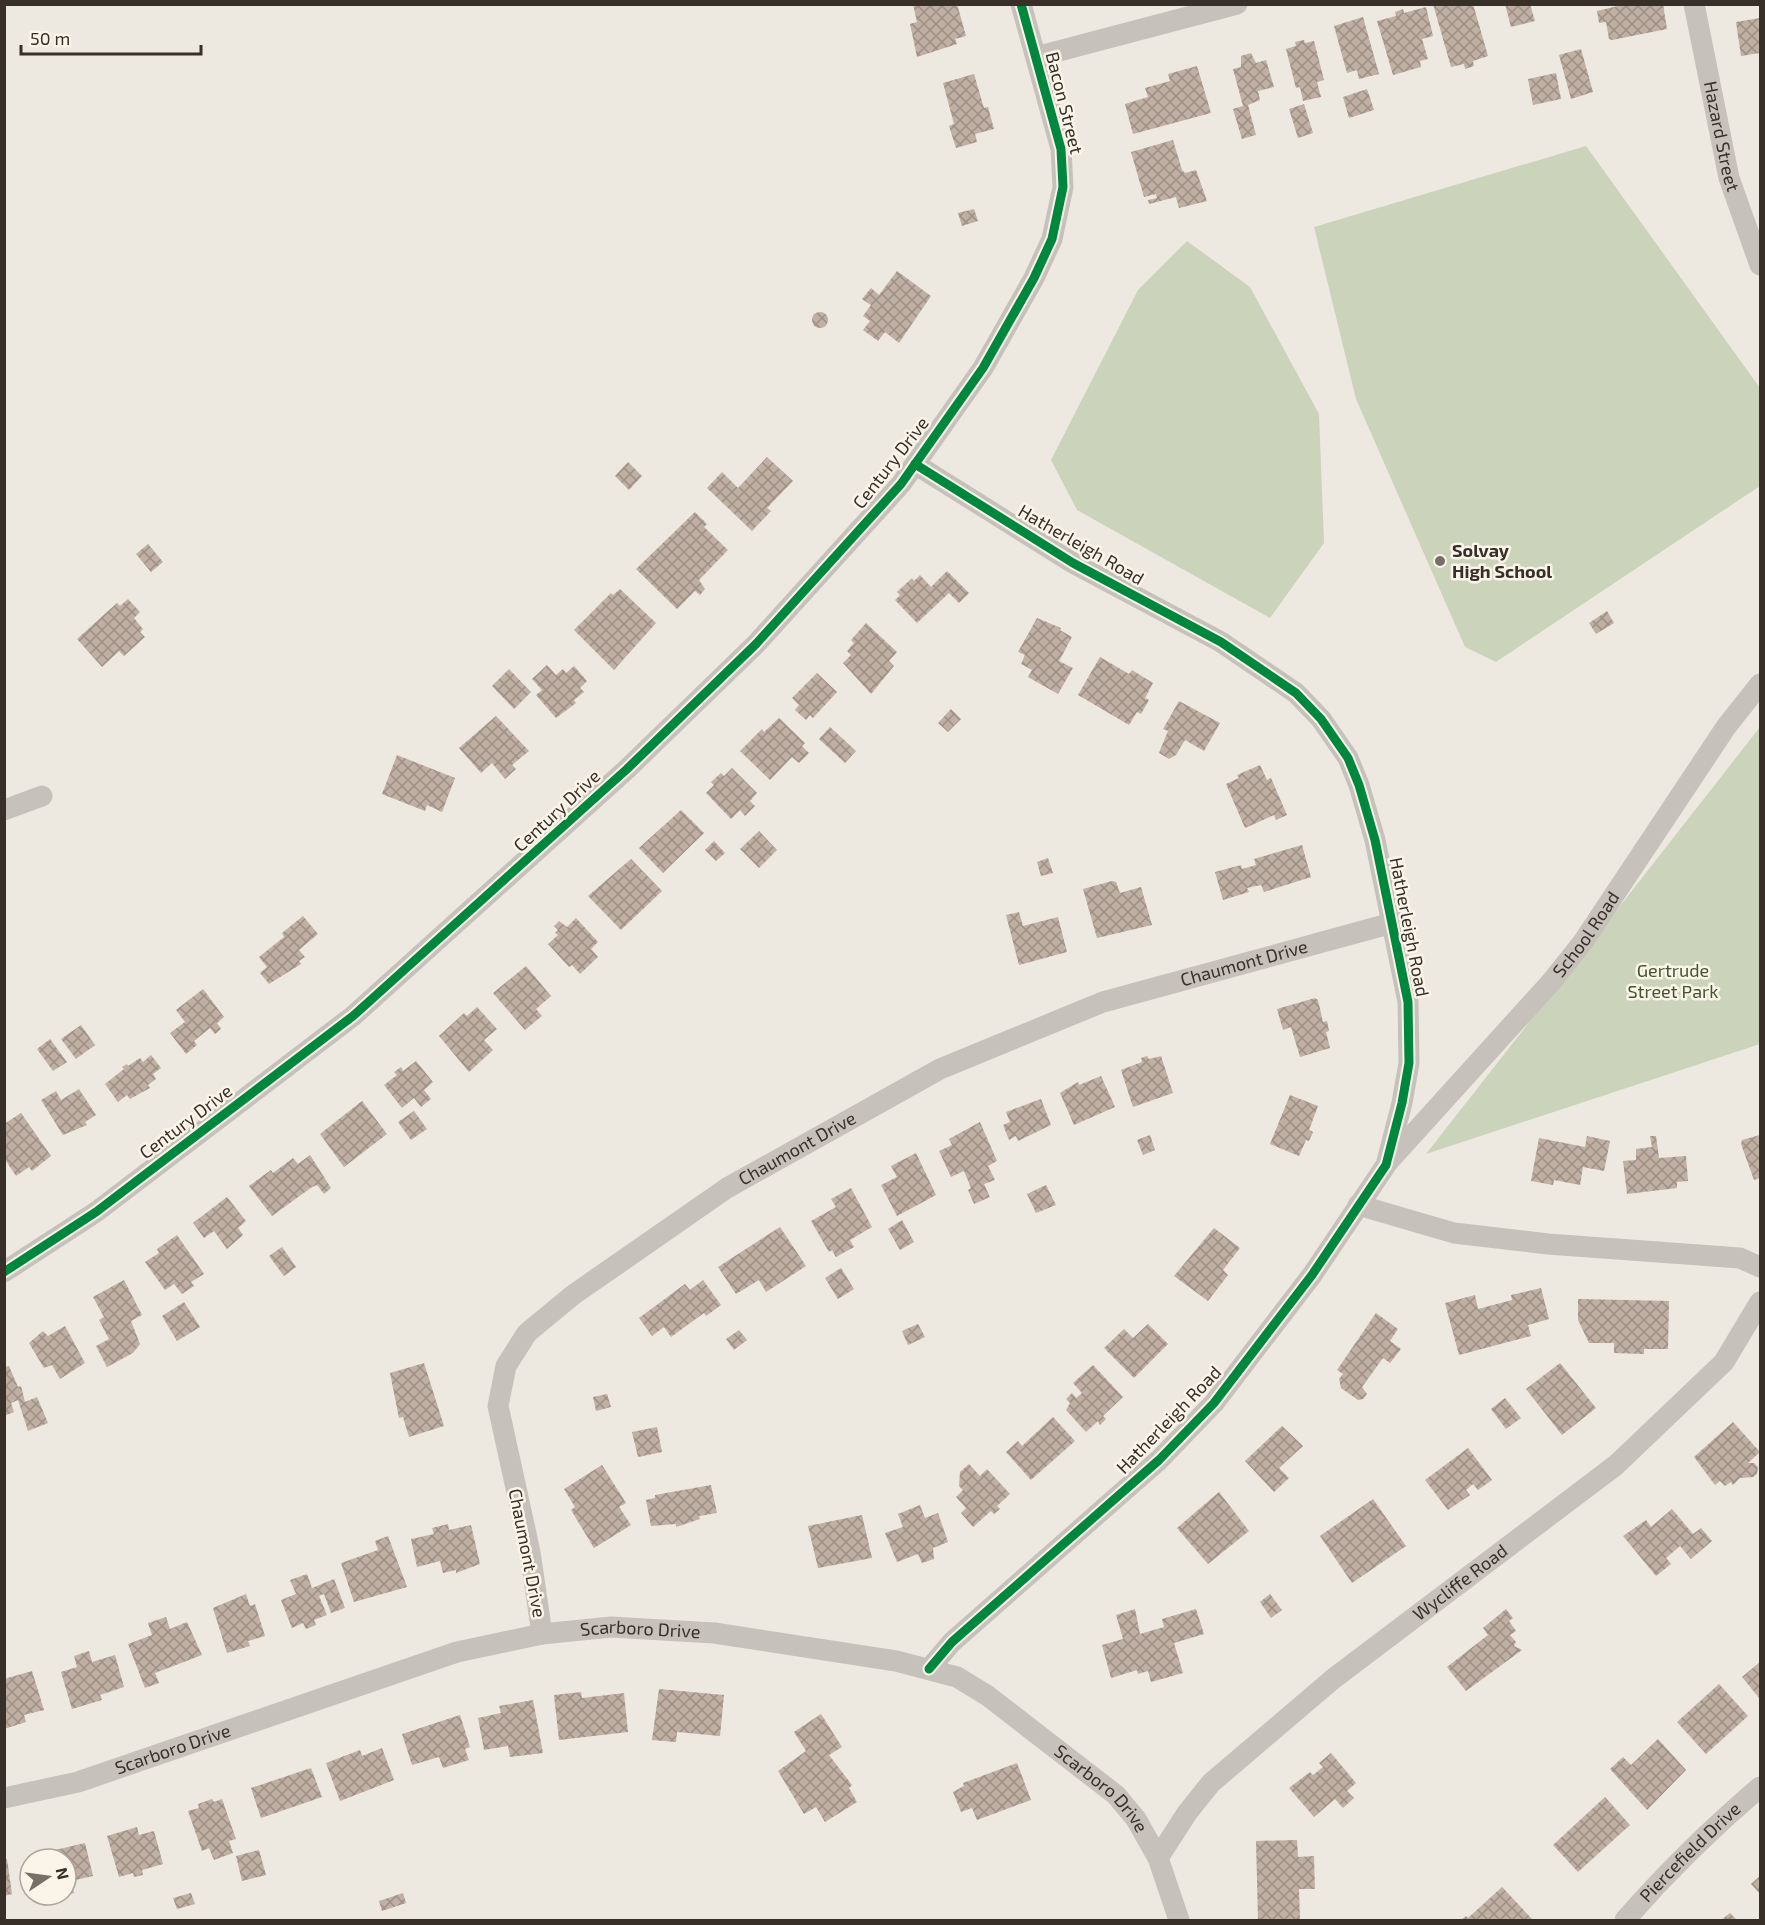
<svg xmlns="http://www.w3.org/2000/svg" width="1765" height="1925" viewBox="0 0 1765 1925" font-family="'Exo 2',sans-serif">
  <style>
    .park { fill: #ccd3bb }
    .building { fill: url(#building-cross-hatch) }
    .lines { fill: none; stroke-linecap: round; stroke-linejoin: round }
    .minor { stroke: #c6c1ba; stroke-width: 21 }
    .cycleway-casing { stroke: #faf4e9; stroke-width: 13 }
    .cycleway { stroke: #00873e; stroke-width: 9 }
    .poi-dot { fill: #777069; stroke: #faf4e9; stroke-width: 2 }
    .labels { text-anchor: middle; stroke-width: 5; stroke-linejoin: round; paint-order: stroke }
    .street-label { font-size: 18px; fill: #372f28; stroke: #faf4e9 }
    .poi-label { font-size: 18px; font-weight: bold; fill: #372f28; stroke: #faf4e9; text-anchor: start }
    .park-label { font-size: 18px; fill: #42552c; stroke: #faf4e9 }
  </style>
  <defs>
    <pattern id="building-cross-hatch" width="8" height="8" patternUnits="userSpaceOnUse" patternTransform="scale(1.5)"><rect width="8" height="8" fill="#c0afa3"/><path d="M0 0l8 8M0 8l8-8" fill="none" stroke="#9d8f85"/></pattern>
  </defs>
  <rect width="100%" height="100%" fill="#ede9e1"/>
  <g class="park">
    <path d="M1586,146L1760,388V486L1496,662L1465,647L1356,399L1314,227Z"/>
    <path d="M1187,241L1250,287L1319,414L1324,543L1270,618L1077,510L1051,460L1138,290Z"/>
    <path d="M1760,727V1044L1426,1154Z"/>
  </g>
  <g class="building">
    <path d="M913,4H957L966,36L955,39L957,44L917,57L910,24L917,22Z"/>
    <path d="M1433,4H1473L1488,56L1473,61L1474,66L1465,69L1464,64L1451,67Z"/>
    <path d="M1505,4H1530L1535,21L1511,27Z"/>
    <path d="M1626,4H1663L1667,29L1612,40L1609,39L1606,22L1599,23L1597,11Z"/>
    <path d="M1426,7L1433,36L1422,39L1428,59L1420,61L1421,67L1393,75L1377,21L1396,16L1395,12L1403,9L1404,13Z"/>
    <path d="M1363,17L1379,74L1359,79L1357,70L1347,73L1334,26Z"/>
    <path d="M1760,18V53L1741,56L1736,22Z"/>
    <path d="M1304,40L1305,43L1314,41L1324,80L1317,82L1321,97L1303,101L1300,87L1296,88L1286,49L1296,46L1295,42Z"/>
    <path d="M1581,49L1593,92L1571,99L1559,55Z"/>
    <path d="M1251,53L1256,63L1266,60L1274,87L1258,91L1260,100L1248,105L1256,135L1242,139L1233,109L1243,106L1233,69L1241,67V56Z"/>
    <path d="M1197,66L1211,113L1133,134L1125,104L1148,97L1145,88L1170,81L1168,74Z"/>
    <path d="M1556,73L1561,99L1533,105L1528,79Z"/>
    <path d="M974,74L984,108L988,107L994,129L975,134L977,142L956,148L949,126L954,124L943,83Z"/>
    <path d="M1367,89L1374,110L1349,118L1343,97Z"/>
    <path d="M1304,104L1313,133L1298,138L1289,109Z"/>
    <path d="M1173,140L1182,170L1185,173L1196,170L1207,201L1179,208L1176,197L1149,204L1148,200L1157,198L1156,194L1144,197L1131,152Z"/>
    <path d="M974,209L978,221L962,226L958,213Z"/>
    <path d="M897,271L931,296L899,343L885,332L878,341L863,330L870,321L863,316L871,305L862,299L871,288L879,295Z"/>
    <circle cx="820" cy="320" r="8"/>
    <path d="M767,457L793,481L767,508L771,511L752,531L707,488L722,472L738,488Z"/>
    <path d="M628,462L642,476L629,490L615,476Z"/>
    <path d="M695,512L707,524L704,527L728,550L699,580L705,589L700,595L695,591L677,609L636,569Z"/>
    <path d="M148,544L163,562L151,572L136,554Z"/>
    <path d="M947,571L969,593L959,603L949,593L917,623L895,600L900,595L897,592L912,578L914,581L920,575L931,587Z"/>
    <path d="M620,589L656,623L614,670L574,630L611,593L613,595Z"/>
    <path d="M128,599L140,612L134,618L143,629L140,632L145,637L124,656L119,651L102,667L77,639L117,603L120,606Z"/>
    <path d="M1607,611L1614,623L1596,634L1589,623Z"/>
    <path d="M1037,618L1061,628L1060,630L1072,637L1059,661L1073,668L1058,694L1028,677L1032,670L1021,664L1025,655L1018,652Z"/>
    <path d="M866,623L897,652L889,661L894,666L871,694L843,663L851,655L847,651L854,643L851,640Z"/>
    <path d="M1100,657L1129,674L1132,670L1153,683L1145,698L1149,700L1141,714L1137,712L1129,725L1078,695Z"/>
    <path d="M547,665L556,675L563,669L566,673L574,666L587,681L580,688L584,692L574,700L576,703L556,718L536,695L542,690L532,679Z"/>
    <path d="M509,669L531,692L514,709L492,686Z"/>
    <path d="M817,673L837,692L813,718L810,715L806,720L795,710L799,705L792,698Z"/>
    <path d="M1179,701L1220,723L1204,751L1185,740L1176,755L1169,759L1159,753L1168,731L1163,729Z"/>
    <path d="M951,709L961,719L948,732L938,723Z"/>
    <path d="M496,716L529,751L512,765L516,769L505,779L492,763L481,773L459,748Z"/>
    <path d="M779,718L805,743L802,746L809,753L799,763L792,757L770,780L740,751L762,729L764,732Z"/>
    <path d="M830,727L856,751L845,763L819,739Z"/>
    <path d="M397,755L455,778L442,812L427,805L425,811L382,794Z"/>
    <path d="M1260,765L1267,780L1271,778L1287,815L1276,820L1274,815L1245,828L1226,784L1239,778L1237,775Z"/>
    <path d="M732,768L757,793L750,801L755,806L745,816L740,810L731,819L706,793L714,785L711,782L721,773L724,776Z"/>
    <path d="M681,810L704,833L663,873L639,848Z"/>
    <path d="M759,831L777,850L759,868L740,849Z"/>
    <path d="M714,841L725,853L716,861L705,850Z"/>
    <path d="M1302,845L1311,877L1264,892L1261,885L1247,888L1249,892L1223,900L1215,872L1241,865L1242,869L1256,865L1254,859Z"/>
    <path d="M1048,858L1053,873L1041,876L1037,862Z"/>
    <path d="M631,859L662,891L621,930L588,896Z"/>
    <path d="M1112,881L1116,882L1120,893L1141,887L1152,925L1097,938L1083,889Z"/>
    <path d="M1019,912L1023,926L1058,917L1067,952L1019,965L1006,915Z"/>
    <path d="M303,916L318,934L299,950L305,957L299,961L301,964L269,984L260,973L267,967L259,957L284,937L282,933Z"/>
    <path d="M576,918L598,942L591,949L598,957L580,974L572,965L569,967L548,944L558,935L555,933L558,930L554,926L559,921L567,927Z"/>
    <path d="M526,966L551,996L536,1009L542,1016L525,1030L493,993Z"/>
    <path d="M203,989L224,1017L217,1023L221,1029L215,1034L210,1028L194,1041L197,1045L186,1054L170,1033L185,1022L176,1010Z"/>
    <path d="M1315,998L1318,1000L1323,1022L1327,1021L1329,1031L1326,1032L1330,1048L1300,1057L1291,1027L1283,1030L1277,1009Z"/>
    <path d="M477,1007L497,1029L484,1040L493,1050L469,1072L439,1036L464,1013L467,1016Z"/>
    <path d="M81,1025L95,1045L76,1059L61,1039Z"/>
    <path d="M50,1039L67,1062L53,1071L37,1049Z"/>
    <path d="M151,1055L161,1068L153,1074L156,1079L148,1085L150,1088L130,1099L127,1095L118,1102L105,1084L124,1069L122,1067L127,1064L128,1066L140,1058L143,1062Z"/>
    <path d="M1147,1056L1149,1059L1161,1056L1173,1093L1133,1107L1121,1070L1142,1062L1141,1058Z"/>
    <path d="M416,1061L433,1082L424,1090L431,1099L421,1107L414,1098L402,1108L384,1085L397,1075L394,1072L401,1067L403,1071Z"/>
    <path d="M1101,1076L1115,1107L1074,1125L1060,1093L1078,1082L1079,1085Z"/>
    <path d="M79,1089L96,1115L85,1122L87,1125L63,1135L41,1100L56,1091L61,1100Z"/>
    <path d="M1290,1095L1318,1106L1309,1130L1313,1132L1309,1141L1306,1140L1299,1156L1270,1144Z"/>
    <path d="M1041,1099L1051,1125L1018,1141L1016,1136L1009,1140L1003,1125L1010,1122L1006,1112Z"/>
    <path d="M362,1101L387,1134L344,1167L320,1134Z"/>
    <path d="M414,1111L427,1129L411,1140L398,1122Z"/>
    <path d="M21,1113L51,1156L32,1171L29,1167L16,1176L4,1158V1124Z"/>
    <path d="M980,1122L997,1161L988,1166L995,1180L984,1184L990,1197L974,1204L968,1190L971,1188L964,1171L951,1177L939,1151L952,1145L949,1139Z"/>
    <path d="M1150,1135L1155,1150L1143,1155L1137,1140Z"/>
    <path d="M1760,1135V1178L1754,1180L1741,1144L1742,1140Z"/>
    <path d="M1587,1136L1610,1141L1604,1171L1583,1167L1580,1185L1554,1180L1553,1185L1531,1181L1539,1138L1585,1147Z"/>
    <path d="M1650,1136H1656L1659,1158L1686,1156L1688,1181L1677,1182V1188L1627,1194L1623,1161L1636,1160V1149L1652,1147Z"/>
    <path d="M916,1153L936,1195L897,1216L881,1185L897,1177L891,1166Z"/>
    <path d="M310,1155L331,1188L324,1194L317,1185L312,1187L272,1216L249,1186L271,1170L273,1173L293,1158L298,1164Z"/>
    <path d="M1046,1185L1056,1205L1036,1213L1027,1194Z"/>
    <path d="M851,1188L872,1227L850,1240L854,1247L836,1257L832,1250L829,1252L811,1221L836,1207L831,1199Z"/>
    <path d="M227,1197L246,1221L238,1228L243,1235L227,1249L214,1231L204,1238L193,1223Z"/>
    <path d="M902,1220L914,1242L900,1250L888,1229Z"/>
    <path d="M780,1227L806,1266L766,1292L759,1280L736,1294L718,1267Z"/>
    <path d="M1214,1228L1240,1248L1223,1270L1228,1275L1208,1301L1174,1276Z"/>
    <path d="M177,1235L204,1274L191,1282L194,1286L182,1294L174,1284L165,1290L145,1262L159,1253L157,1249Z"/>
    <path d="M282,1247L296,1267L284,1276L269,1256Z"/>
    <path d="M841,1268L854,1289L838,1299L825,1278Z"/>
    <path d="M124,1280L142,1315L131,1321L140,1344L133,1353L107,1367L96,1346L109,1339L99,1320L104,1317L93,1297Z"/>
    <path d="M703,1280L721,1305L706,1316L704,1313L671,1337L664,1327L652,1336L639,1318L685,1284L690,1290Z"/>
    <path d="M1541,1288L1549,1319L1528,1325L1531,1336L1459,1355L1445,1303L1475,1295L1478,1309L1512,1300L1511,1295Z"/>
    <path d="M1578,1299L1669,1301L1668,1349H1644V1354L1614,1353V1343H1589L1578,1320Z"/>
    <path d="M184,1302L200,1327L177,1341L162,1316Z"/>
    <path d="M1376,1313L1398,1329L1390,1341L1401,1349L1390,1363L1383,1358L1362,1387L1367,1394L1363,1399L1358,1400L1341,1388L1339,1379L1343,1374L1337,1370Z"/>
    <path d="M918,1324L925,1337L908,1345L902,1331Z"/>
    <path d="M1148,1324L1168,1344L1134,1378L1104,1348L1124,1329L1133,1338Z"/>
    <path d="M65,1326L85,1363L60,1379L52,1365L44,1368L29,1343L43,1331L48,1336Z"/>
    <path d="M739,1330L747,1340L734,1350L726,1339Z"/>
    <path d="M424,1363L444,1426L409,1437L403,1417L399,1418L390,1373Z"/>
    <path d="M1560,1363L1596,1408L1562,1435L1526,1389Z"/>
    <path d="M1093,1365L1123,1397L1103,1416L1106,1419L1100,1425L1098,1421L1086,1432L1066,1410L1070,1403L1066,1399L1072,1393L1076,1398L1082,1393L1073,1383Z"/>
    <path d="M9,1366L18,1387L21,1386L25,1402L37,1397L48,1423L28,1431L18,1400L11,1403L14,1412L4,1416V1367Z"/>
    <path d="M607,1394L611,1407L596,1411L593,1397Z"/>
    <path d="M1505,1398L1521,1418L1506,1429L1491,1409Z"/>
    <path d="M1053,1417L1075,1441L1031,1480L1006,1452L1018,1441L1022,1446Z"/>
    <path d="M1733,1422L1760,1452L1748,1463H1754L1758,1467L1757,1474L1753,1477L1740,1478L1733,1485L1731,1482L1725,1486L1720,1481L1715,1485L1694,1457Z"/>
    <path d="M1282,1426L1303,1446L1279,1468L1289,1478L1274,1492L1245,1461Z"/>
    <path d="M657,1427L662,1452L638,1457L632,1432Z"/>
    <path d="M1468,1448L1492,1480L1478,1490L1473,1484L1466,1490L1470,1495L1448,1510L1425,1480Z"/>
    <path d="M969,1464L980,1476L987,1469L1010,1494L997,1506L1000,1509L994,1514L991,1511L973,1527L961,1513L966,1508L956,1497L963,1490L959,1486L960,1472Z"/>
    <path d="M602,1465L626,1503L619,1507L631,1525L594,1548L571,1510L575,1507L564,1489Z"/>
    <path d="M711,1485L717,1513L699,1516L700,1519L676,1527V1524L651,1526L646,1500L655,1498V1495Z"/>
    <path d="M1219,1492L1249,1531L1208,1564L1177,1528Z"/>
    <path d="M1373,1499L1406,1546L1352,1583L1320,1536Z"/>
    <path d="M920,1505L925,1518L938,1513L948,1542L933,1548L934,1559L922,1563L918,1554L897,1562L885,1533L903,1527L898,1514Z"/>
    <path d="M1672,1509L1693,1534L1701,1528L1712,1541L1691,1559L1680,1546L1666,1558L1671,1564L1656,1576L1623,1536L1646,1520L1651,1527Z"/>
    <path d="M862,1515L872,1558L818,1568L808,1526Z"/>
    <path d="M448,1524L449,1530L471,1525L480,1564L456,1573V1570L443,1573L440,1561L417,1567L411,1539L434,1534L432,1528Z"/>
    <path d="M388,1536L407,1587L354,1602L341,1563L378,1550L375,1541Z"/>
    <path d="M307,1574L312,1588L334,1579L345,1608L331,1613L324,1594L319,1596L327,1615L314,1620L316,1625L306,1629L303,1623L292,1628L281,1600L296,1594L290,1580Z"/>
    <path d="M246,1594L250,1606L255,1604L265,1636L248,1641L250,1646L227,1653L213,1608Z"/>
    <path d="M1270,1594L1282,1610L1271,1618L1260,1602Z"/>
    <path d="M1135,1609L1140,1634L1164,1627L1162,1619L1196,1609L1204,1634L1174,1643L1183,1673L1151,1682L1148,1671L1138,1674L1137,1670L1111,1678L1102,1645L1123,1639L1116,1615Z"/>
    <path d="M1506,1609L1513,1618L1509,1621L1516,1631L1510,1635L1516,1642L1514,1646L1522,1650L1466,1691L1447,1667L1488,1635L1483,1628Z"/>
    <path d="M166,1617L170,1629L187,1622L202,1655L155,1673L159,1683L145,1688L128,1644L152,1635L148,1623Z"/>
    <path d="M89,1651L92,1662L115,1655L124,1687L100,1695L102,1700L72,1709L61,1672L77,1667L74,1656Z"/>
    <path d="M1760,1662V1699L1742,1677Z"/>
    <path d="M32,1671L44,1710L24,1715L26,1722L4,1729V1679Z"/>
    <path d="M1719,1684L1748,1716L1706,1754L1677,1722Z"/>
    <path d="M659,1689L724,1695L720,1736L677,1732L676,1742L652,1740Z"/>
    <path d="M581,1692L582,1698L624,1693L628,1732L559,1740L554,1695Z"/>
    <path d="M533,1700L543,1753L510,1757L508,1746L484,1750L478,1718L501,1713L499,1706Z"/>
    <path d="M821,1714L842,1747L829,1755L852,1785L849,1788L857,1802L825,1822L816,1807L804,1814L778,1771L806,1751L794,1732Z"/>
    <path d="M460,1715L470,1747L465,1749L469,1760L443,1768L439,1757L412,1765L402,1734Z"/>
    <path d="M1658,1739L1686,1770L1647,1810L1610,1769L1623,1757L1631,1765Z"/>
    <path d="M382,1748L394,1780L340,1801L326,1763L360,1750L362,1756Z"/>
    <path d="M1331,1753L1356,1783L1347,1791L1354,1798L1343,1808L1335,1799L1314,1817L1289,1788L1310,1772L1313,1775L1323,1767L1319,1763Z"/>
    <path d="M1017,1763L1031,1800L977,1820L972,1808L961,1812L953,1792L964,1786L963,1783Z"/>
    <path d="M311,1768L322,1797L261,1818L251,1788Z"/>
    <path d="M1605,1797L1630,1825L1578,1872L1553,1845Z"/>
    <path d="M212,1799L214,1802L222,1799L236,1839L229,1841L233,1853L214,1860L209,1848L202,1851L188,1811L199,1808L198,1804Z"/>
    <path d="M137,1827L139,1835L154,1831L163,1864L142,1870L143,1875L134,1877L133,1873L119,1877L107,1836Z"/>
    <path d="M1297,1840L1298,1857L1314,1856L1315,1889H1299L1300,1920H1258L1256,1841Z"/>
    <path d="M85,1843L93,1876L71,1881L74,1893L66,1895V1859H35L34,1855Z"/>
    <path d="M259,1850L266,1875L242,1881L236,1856Z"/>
    <path d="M4,1859H7L12,1894L4,1896Z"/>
    <path d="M1760,1876V1894L1751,1884Z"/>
    <path d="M1502,1887L1533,1920H1461L1466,1916L1468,1918Z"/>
    <path d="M191,1893L195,1904L177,1909L173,1898Z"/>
    <path d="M403,1893L406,1903L382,1911L379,1901Z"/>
    <path d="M1730,1913L1737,1920H1721Z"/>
  </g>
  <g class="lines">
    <g class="minor">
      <path id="s1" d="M1694,4L1729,178L1760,265"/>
      <path d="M1036,57L1237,4"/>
      <path d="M915,464L1073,563L1221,642L1296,693L1321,719L1348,758L1359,785L1375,840L1408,1002L1409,1063L1402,1103L1386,1165L1312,1275L1214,1403L1159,1460L952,1642L929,1669"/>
      <path d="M4,810L42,796"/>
      <path id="s2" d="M1388,1162L1552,981L1583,942L1726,727L1760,684"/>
      <path d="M1358,1205L1454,1233L1548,1244L1740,1258L1760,1267"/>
      <path d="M4,1272L96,1212L353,1016L627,769L756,644L901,484L983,368L1034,278L1052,239L1063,187L1061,149L1021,4"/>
      <path id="s3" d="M542,1634L530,1552L498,1406L506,1366L527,1333L573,1295L727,1188L940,1069L1103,1002L1392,923"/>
      <path id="s4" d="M4,1798L78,1782L457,1652L542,1634L611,1627L714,1633L896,1661L957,1677L988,1696L1116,1795L1136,1819L1158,1858L1179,1920"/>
      <path id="s5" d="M1158,1858L1187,1813L1211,1783L1333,1679L1616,1465L1724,1362L1760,1302"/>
      <path id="s6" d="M1625,1920C1667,1872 1712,1828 1760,1787"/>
    </g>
    <defs>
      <g id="cycleway">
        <path d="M915,464L1073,563L1221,642L1296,693L1321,719L1348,758L1359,785L1375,840L1408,1002L1409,1063L1402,1103L1386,1165L1312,1275L1214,1403L1159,1460L952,1642L929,1669"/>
        <path d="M4,1272L96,1212L353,1016L627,769L756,644L901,484L983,368L1034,278L1052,239L1063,187L1061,149L1021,4"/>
      </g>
    </defs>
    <use href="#cycleway" class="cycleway-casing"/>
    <use href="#cycleway" class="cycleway"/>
  </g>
  <circle class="poi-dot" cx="1440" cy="561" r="6"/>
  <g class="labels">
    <g class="street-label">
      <text transform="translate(1064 103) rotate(76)" y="6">Bacon Street</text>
      <text dy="6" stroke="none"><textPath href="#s1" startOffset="135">Hazard Street</textPath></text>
      <text transform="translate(891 463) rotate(-52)" y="6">Century Drive</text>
      <text transform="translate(1081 545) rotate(30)" y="6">Hatherleigh Road</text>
      <text transform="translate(557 811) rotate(-43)" y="6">Century Drive</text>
      <text transform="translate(1409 927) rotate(79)" y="6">Hatherleigh Road</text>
      <text dy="6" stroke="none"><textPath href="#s2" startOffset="302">School Road</textPath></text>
      <text dy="6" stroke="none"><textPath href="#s3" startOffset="1126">Chaumont Drive</textPath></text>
      <text transform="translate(186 1122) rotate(-37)" y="6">Century Drive</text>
      <text dy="6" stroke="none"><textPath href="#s3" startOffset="640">Chaumont Drive</textPath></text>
      <text transform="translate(1169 1420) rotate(-46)" y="6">Hatherleigh Road</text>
      <text transform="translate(527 1553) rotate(79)" y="6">Chaumont Drive</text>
      <text dy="6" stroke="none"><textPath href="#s5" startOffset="412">Wycliffe Road</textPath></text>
      <text dy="6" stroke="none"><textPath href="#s4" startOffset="662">Scarboro Drive</textPath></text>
      <text dy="6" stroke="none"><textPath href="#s4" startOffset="176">Scarboro Drive</textPath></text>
      <text dy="6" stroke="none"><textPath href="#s4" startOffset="1166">Scarboro Drive</textPath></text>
      <text dy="6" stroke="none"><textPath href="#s6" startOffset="94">Piercefield Drive</textPath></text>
    </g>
    <g class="poi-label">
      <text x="1452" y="557">Solvay<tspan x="1452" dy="21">High School</tspan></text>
    </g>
    <g class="park-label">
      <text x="1673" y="977">Gertrude<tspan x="1673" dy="21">Street Park</tspan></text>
    </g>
  </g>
  <rect width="1765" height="1925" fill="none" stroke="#372f28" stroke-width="12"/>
  <g transform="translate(48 1877) rotate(77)"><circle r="28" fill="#faf4e9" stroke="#aca59c" stroke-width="1.5"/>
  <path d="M0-4.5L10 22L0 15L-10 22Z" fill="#777069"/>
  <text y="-9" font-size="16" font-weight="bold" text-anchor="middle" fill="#372f28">N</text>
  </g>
  <path d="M21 45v9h180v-9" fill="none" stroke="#372f28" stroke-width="3"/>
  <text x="30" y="45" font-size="18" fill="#372f28" stroke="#faf4e9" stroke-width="4.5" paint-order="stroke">50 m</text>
</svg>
